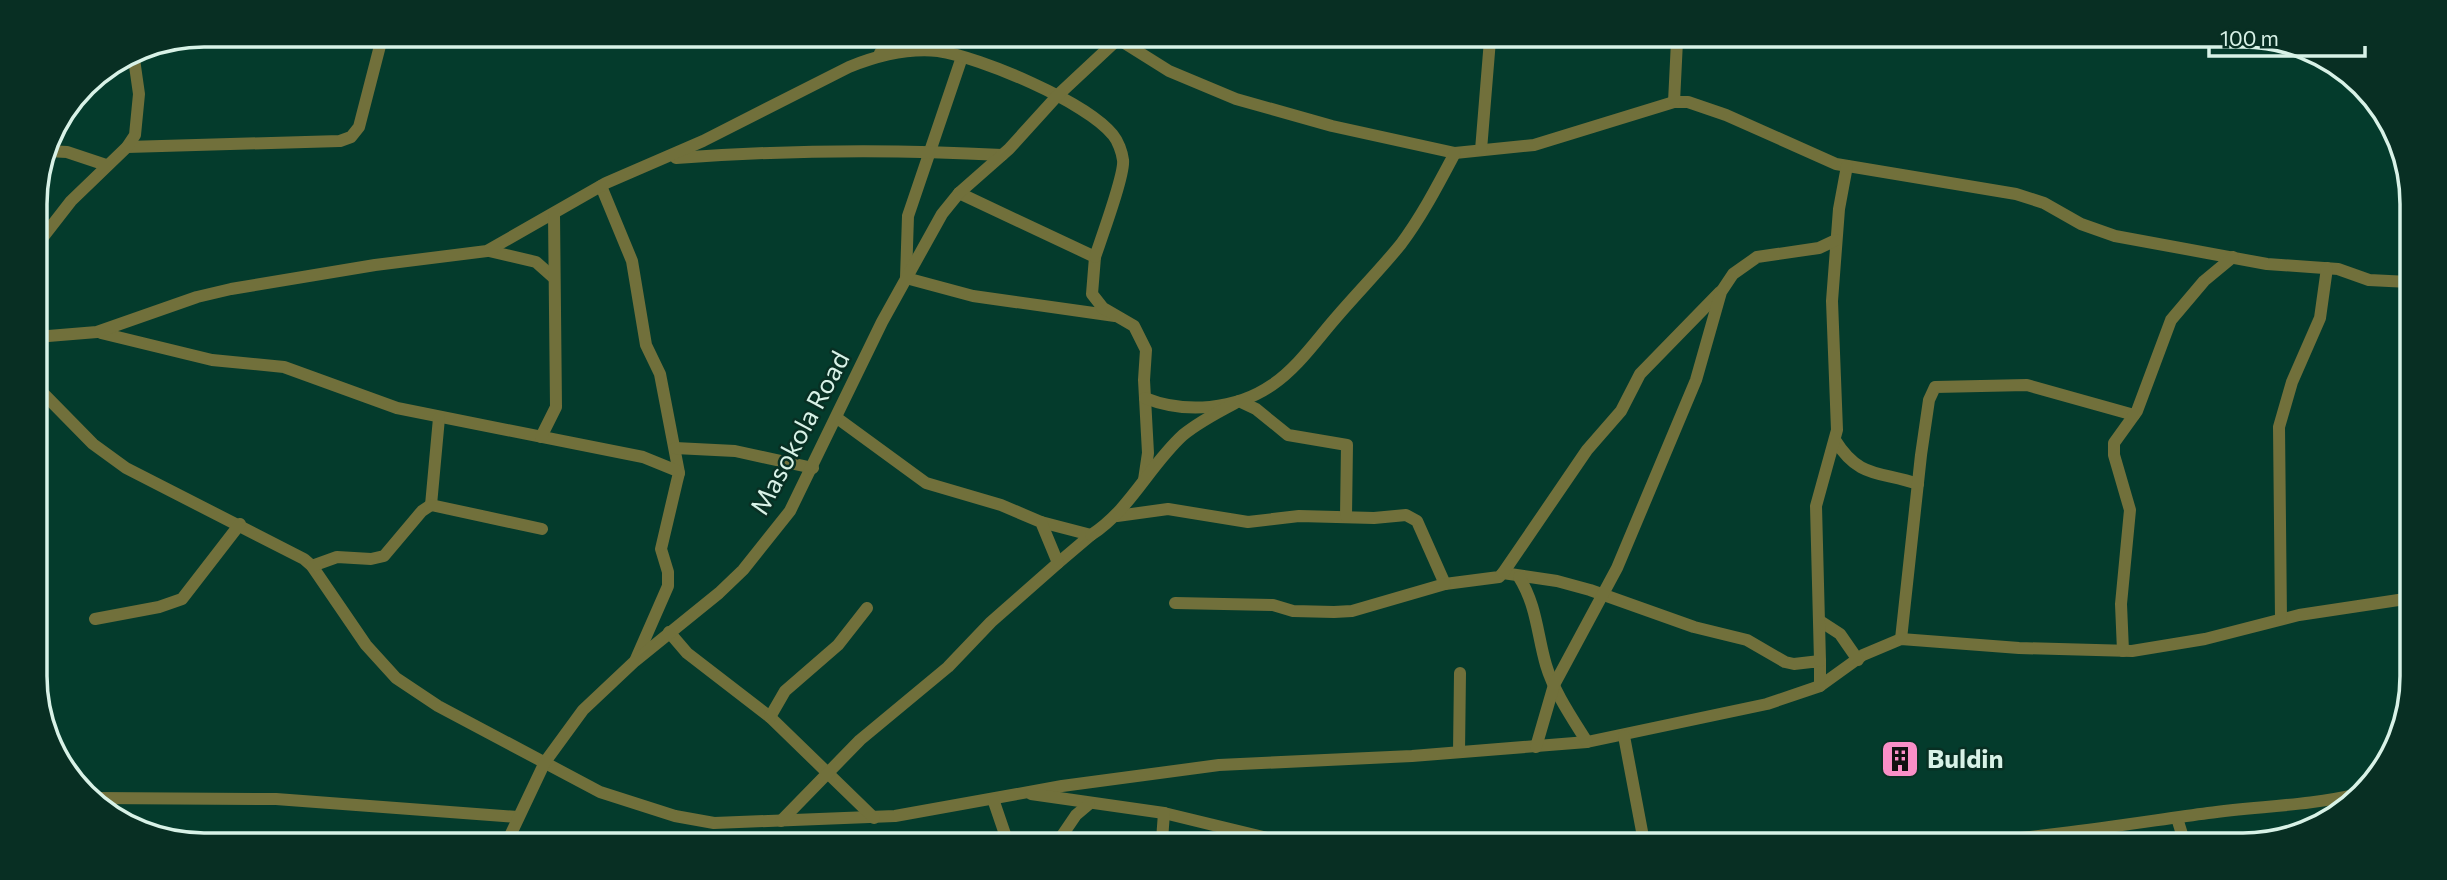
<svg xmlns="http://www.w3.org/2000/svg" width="2447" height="880" viewBox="0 0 2447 880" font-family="Commissioner,sans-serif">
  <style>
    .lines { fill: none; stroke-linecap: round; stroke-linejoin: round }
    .street { stroke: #71703b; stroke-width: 12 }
    .labels { text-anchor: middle; stroke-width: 5; stroke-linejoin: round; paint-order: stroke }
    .street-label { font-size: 26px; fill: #d8f2e7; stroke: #082f23 }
    .poi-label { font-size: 26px; font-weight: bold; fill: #d8f2e7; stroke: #082f23; text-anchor: start }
    .rim { fill: none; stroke: #d8f2e7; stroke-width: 3.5 }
  </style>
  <rect width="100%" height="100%" fill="#043b2c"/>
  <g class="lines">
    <g class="street">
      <path d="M1118,39L1169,71L1236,99L1332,126L1455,153L1534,145L1674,102H1688L1726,115L1836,164L2016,194L2044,203L2081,224L2115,236L2267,264L2338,269L2369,280L2409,282"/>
      <path d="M880,53L907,38"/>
      <path d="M962,57L908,216L906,278L973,296L1115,316"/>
      <path d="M1674,102L1677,41"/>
      <path d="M127,147L340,141L351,137L359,127L382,38"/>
      <path d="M1481,150L1490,40"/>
      <path d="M47,151L67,152L106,165"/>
      <path d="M676,158C786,150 893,149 1002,155"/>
      <path d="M601,186L632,261L646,345L660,374L679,473"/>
      <path d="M959,193L1095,257L1092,294L1103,308L1134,326L1146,350L1144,380L1148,453L1144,480"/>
      <path d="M36,215V230"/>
      <path d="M36,246L71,201L127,147L135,135L139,94L133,52"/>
      <path d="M489,251L536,262L554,278"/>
      <path d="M101,333L212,360L284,367L397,408L643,457L675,470L679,473L677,481L661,549L668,572V586L636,659"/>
      <path d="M36,337L97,332L197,297L231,289L375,265L487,251L606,183L703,141L849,67C876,56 909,48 938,51C980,57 1087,102 1113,135C1118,141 1122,152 1123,160C1125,174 1101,239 1095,257"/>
      <path d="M36,386L93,444L126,468L304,559L312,566L366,645L396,678L438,706L600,792L675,816L714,823L895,816L1062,786L1219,765L1412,756L1587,742L1767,704L1820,686L1863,655L1901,639L2019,648L2132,651L2205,639L2299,615L2405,599"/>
      <path d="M1145,398C1185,414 1236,410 1272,385C1297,368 1315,342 1334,320C1356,294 1380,270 1401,244C1422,216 1439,183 1455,153"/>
      <path d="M541,437L556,407L554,214"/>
      <path d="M1835,440C1859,479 1880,471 1918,484"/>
      <path d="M675,448L735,451L813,468"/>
      <path d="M431,505L439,418"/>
      <path d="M1117,516L1168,509L1248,522L1299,516L1374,518L1406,515L1417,521L1445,584L1499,577L1503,573L1557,581L1590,590L1694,627L1747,640L1785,662L1794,664L1820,661V686"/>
      <path d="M1041,522L1091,535L1058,563"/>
      <path d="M1091,535C1130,510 1149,466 1183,435C1200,421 1220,411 1239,401L1256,409L1288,435L1347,445L1346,516"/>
      <path d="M312,566L337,557L371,559L384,556L422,511L431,505L542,529"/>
      <path d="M1503,573L1587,450L1621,411L1640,374L1720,292"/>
      <path d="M1519,577C1537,606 1537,634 1546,665C1554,692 1572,718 1587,742"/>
      <path d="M1175,603L1273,605L1293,611L1334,612L1352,611L1445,584"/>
      <path d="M95,619L159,607L182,599L240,524"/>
      <path d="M2281,619L2279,427L2292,382L2320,318L2327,268"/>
      <path d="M1820,621L1840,634L1858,660"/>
      <path d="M669,632L687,653L770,717L874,818"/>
      <path d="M1901,639L1921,455L1929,400L1935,387L2027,385L2134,415"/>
      <path d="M2123,651L2121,604L2130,510L2114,455V443L2137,411L2171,320L2204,281L2233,257"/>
      <path d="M1820,661L1816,506L1837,430L1832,301L1839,209L1847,166"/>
      <path d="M770,717L785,691L838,645L867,608"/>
      <path d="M1624,736L1644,842"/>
      <path d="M1536,747L1554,685L1617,568L1696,380L1721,292L1733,274L1757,257L1819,248L1836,240"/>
      <path d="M1459,752L1460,673"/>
      <path d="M1031,794L1164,813L1279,841"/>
      <path d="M94,798L276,799L518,817"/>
      <path d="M993,799L1007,840"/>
      <path d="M2177,818L2185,844"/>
      <path d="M781,821L860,740L948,667L991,622L1058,563L1041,522L1001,505L926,483L837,418"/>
      <path d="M509,838L545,762L583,710L635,661L719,593L743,570L790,511L882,322L942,214L959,193L1009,149L1058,95L1118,39"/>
      <path d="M1059,840L1076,815L1089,804"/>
      <path d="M1162,840L1164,813"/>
      <path d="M1967,843C2048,837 2128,824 2208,813C2258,806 2308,806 2358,794"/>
    </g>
  </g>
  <defs>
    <symbol id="building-square" viewBox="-11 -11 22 22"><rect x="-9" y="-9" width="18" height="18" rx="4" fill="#fa8fc7" stroke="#082f23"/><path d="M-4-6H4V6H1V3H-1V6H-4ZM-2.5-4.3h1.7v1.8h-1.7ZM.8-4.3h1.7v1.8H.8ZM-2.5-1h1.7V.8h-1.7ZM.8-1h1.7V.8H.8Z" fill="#111"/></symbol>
  </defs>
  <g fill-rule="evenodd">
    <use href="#building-square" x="1878" y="737" width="44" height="44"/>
  </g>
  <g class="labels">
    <g class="street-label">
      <text transform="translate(800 433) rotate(-62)" y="9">Masokola Road</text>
    </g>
    <g class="poi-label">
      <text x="1927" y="768">Buldin</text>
    </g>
  </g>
  <path d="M0 0H2447V880H0ZM204 47H2243A157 157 0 0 1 2400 204V676A157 157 0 0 1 2243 833H204A157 157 0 0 1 47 676V204A157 157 0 0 1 204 47Z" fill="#082f23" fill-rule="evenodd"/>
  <path class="rim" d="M204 47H2243A157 157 0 0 1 2400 204V676A157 157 0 0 1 2243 833H204A157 157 0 0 1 47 676V204A157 157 0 0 1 204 47Z"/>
  <path d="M2209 46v10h156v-10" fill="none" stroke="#d8f2e7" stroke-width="3.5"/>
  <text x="2220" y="46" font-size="21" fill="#d8f2e7" stroke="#082f23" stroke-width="5" paint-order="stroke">100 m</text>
</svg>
